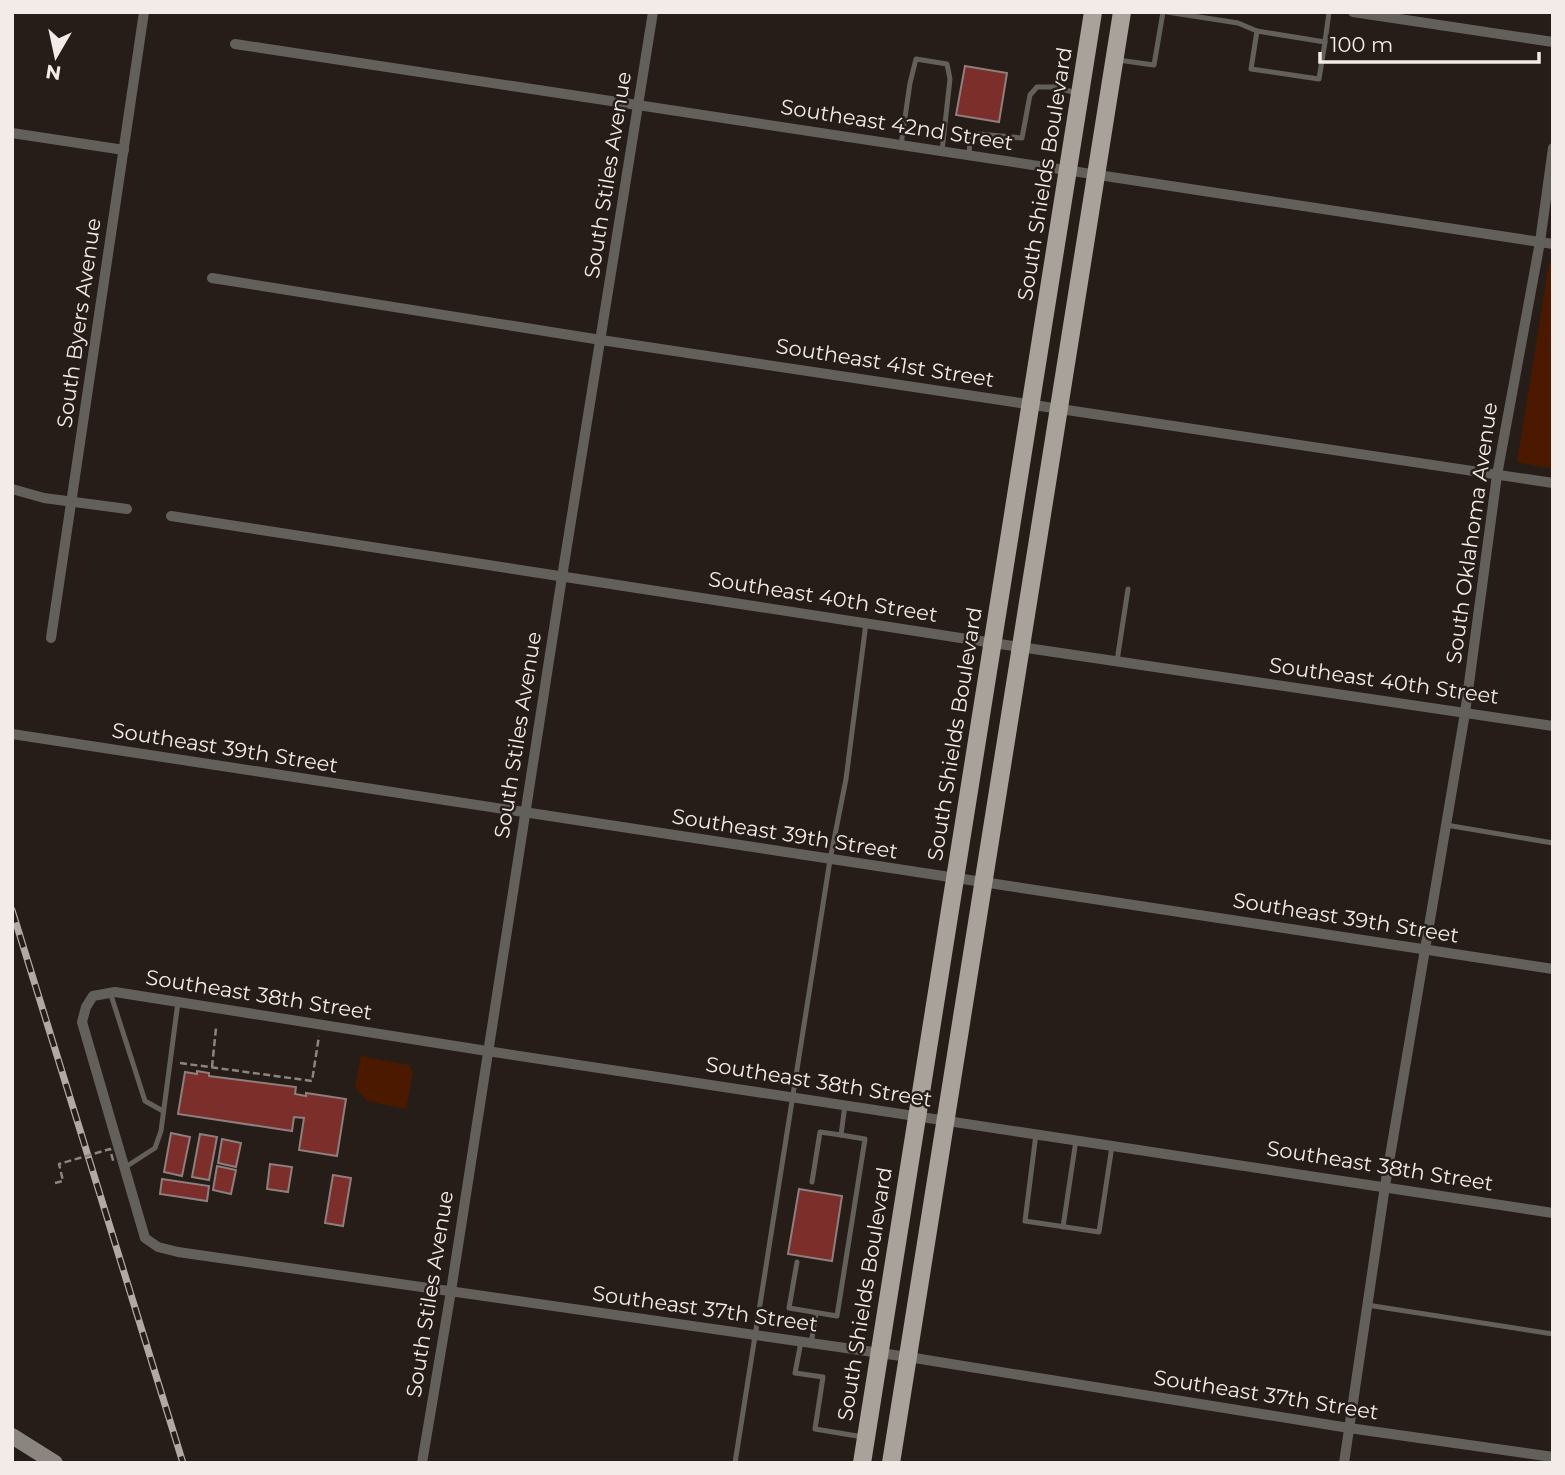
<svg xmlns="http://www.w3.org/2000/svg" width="1565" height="1475" viewBox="0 0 1565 1475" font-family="Montserrat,sans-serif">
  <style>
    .green { fill: #4b1900 }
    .building { fill: #7b2e2a; stroke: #8c7f7d; stroke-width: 2 }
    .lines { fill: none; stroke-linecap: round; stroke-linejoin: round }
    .path { stroke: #8c8480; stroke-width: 2.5; stroke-dasharray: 7 3.5; stroke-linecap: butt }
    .lane { stroke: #63605c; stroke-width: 5 }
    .street { stroke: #63605c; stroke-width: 10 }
    .secondary { stroke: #8a857f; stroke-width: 16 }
    .primary { stroke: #a8a29a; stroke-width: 18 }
    .rail-casing { stroke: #b1a9a6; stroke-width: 7 }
    .rail { stroke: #261d19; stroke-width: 4.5; stroke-dasharray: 13; stroke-linecap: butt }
    .path-bridge { stroke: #8c8480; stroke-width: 2.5; stroke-dasharray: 7 3.5; stroke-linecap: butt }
    .labels { text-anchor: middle; stroke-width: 5; stroke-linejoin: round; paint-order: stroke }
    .street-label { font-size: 21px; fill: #f2ebe8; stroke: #261d19 }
  </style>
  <rect width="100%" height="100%" fill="#261d19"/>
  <g class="green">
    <path d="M1553,261V469L1517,462L1549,264Z"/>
    <path d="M361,1056L409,1065L413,1072L406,1109L367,1101L355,1087Z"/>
  </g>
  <g class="building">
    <path d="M965,66L1007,73L999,122L956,115Z"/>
    <path d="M197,1071L209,1073V1076L296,1087L295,1094L306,1096V1093L346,1099L337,1156L299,1150L304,1118L294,1117L292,1131L178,1114L185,1072L197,1074Z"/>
    <path d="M171,1133L190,1137L182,1176L164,1172Z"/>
    <path d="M200,1134L217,1137L209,1180L192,1177Z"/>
    <path d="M222,1139L241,1143L236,1167L218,1163Z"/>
    <path d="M270,1164L292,1167L288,1192L267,1189Z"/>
    <path d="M217,1166L236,1170L231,1194L213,1190Z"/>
    <path d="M333,1175L351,1178L343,1226L325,1223Z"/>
    <path d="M162,1179L209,1186L207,1201L160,1194Z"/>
    <path d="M799,1189L842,1196L832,1261L788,1254Z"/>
  </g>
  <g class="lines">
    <g class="path">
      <path d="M180,1063L312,1081L319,1036"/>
      <path d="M212,1067L216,1028"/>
    </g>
    <g class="lane">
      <path d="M1167,12L1238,23L1257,31L1325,42L1329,12"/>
      <path d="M1257,31L1251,69L1319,79L1325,42"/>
      <path d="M1118,60L1154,65L1163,12"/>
      <path d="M901,145L910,83L916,59L947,64L950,79L942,151"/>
      <path d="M969,155L970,141L979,134L1022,138L1030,95L1037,87H1054L1077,93"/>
      <path d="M1117,661L1128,589"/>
      <path d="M1446,825L1553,843"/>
      <path d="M110,992L145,1101L163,1111"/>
      <path d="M1036,1134L1025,1221L1099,1232L1112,1146"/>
      <path d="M124,1168L155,1148L161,1131L178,1002"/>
      <path d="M812,1182L820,1132L841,1135"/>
      <path d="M1063,1227L1076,1140"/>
      <path d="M797,1262L789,1308L837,1316L865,1139L841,1135L845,1105"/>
      <path d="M1367,1305L1553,1334"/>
      <path d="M801,1342L795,1373L823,1377L815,1429L863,1437"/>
      <path d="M811,1344L816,1313"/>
      <path d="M735,1463L830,860L846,779L866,623"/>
    </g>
    <g class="street">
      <path d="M1353,12L1553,42"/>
      <path d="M235,44L1553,244"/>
      <path d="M12,133L124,150"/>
      <path d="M212,278L601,340L1553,483"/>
      <path d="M12,489L44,498L127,509"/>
      <path d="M171,516L993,643L1553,726"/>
      <path d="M51,638L144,12"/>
      <path d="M12,734L1553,969"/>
      <path d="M1553,1213L487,1051L115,992L93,996L86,1007L82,1022L145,1238L158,1247L178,1252L908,1357L1349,1428L1553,1457"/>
      <path d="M422,1463L451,1291L562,577L653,12"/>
      <path d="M1344,1463L1385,1186L1465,713L1497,475L1540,242L1553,148"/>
    </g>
    <path class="secondary" d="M12,1436L55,1463"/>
    <g class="primary">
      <path d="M862,1463L1093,12"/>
      <path d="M891,1463L1122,12"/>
    </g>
    <defs>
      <path id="rail" d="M12,910L183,1463"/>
    </defs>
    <use href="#rail" class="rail-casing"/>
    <use href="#rail" class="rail"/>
    <path class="path-bridge" d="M55,1183L63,1181L59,1164L110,1149L114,1164"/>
  </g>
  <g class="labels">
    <g class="street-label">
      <text transform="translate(897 125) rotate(9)" y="7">Southeast 42nd Street</text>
      <text transform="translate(1045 174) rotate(-81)" y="7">South Shields Boulevard</text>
      <text transform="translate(608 175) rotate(-81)" y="7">South Stiles Avenue</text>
      <text transform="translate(79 323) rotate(-82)" y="7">South Byers Avenue</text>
      <text transform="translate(885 363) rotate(9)" y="7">Southeast 41st Street</text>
      <text transform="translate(1472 533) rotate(-82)" y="7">South Oklahoma Avenue</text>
      <text transform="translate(823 597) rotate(9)" y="7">Southeast 40th Street</text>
      <text transform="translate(1384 681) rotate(8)" y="7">Southeast 40th Street</text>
      <text transform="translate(955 734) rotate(-81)" y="7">South Shields Boulevard</text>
      <text transform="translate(518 735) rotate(-81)" y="7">South Stiles Avenue</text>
      <text transform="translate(225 748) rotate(9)" y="7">Southeast 39th Street</text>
      <text transform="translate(785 834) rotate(9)" y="7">Southeast 39th Street</text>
      <text transform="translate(1346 918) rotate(9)" y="7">Southeast 39th Street</text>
      <text transform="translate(259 995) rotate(9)" y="7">Southeast 38th Street</text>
      <text transform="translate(819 1082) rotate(9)" y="7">Southeast 38th Street</text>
      <text transform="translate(1380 1166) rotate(9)" y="7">Southeast 38th Street</text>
      <text transform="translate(430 1294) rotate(-81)" y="7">South Stiles Avenue</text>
      <text transform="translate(865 1294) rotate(-81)" y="7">South Shields Boulevard</text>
      <text transform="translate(705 1309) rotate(8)" y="7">Southeast 37th Street</text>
      <text transform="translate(1266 1395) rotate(9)" y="7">Southeast 37th Street</text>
    </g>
  </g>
  <rect width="1565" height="1475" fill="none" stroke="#f2ebe8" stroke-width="28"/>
  <g transform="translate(56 56) rotate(189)" stroke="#261d19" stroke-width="5" paint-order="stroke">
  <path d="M0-5L12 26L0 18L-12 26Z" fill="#f2ebe8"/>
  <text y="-10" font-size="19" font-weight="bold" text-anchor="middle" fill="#f2ebe8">N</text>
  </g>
  <path d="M1320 52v10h219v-10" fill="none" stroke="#f2ebe8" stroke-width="3.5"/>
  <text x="1330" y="52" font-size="21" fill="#f2ebe8" stroke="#261d19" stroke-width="5" paint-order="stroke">100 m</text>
</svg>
